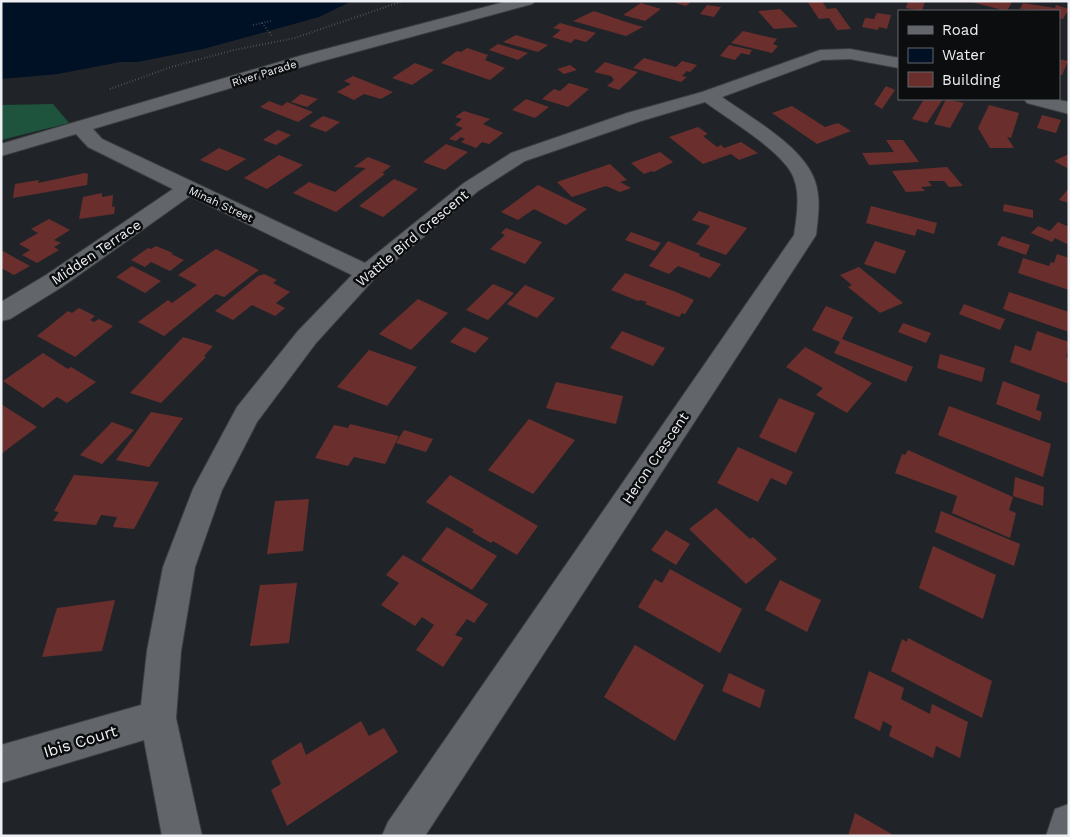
<svg xmlns="http://www.w3.org/2000/svg" width="1070" height="837" viewBox="0 0 1070 837" font-family="'Work Sans',sans-serif">
  <style>
    .green { fill: #1e533e }
    .water { fill: #001025 }
    .building { fill: #6a2f2d }
    .lines { fill: none; stroke-linecap: round; stroke-linejoin: round }
    .minor-casing { stroke: #3c3f42; stroke-width: 2 }
    .path { stroke: #707377; stroke-width: 2; stroke-dasharray: 0.5 2.5; stroke-linecap: butt }
    .minor { fill: #62666b; fill-rule: evenodd }
    .labels { text-anchor: middle; stroke-width: 5; stroke-linejoin: round; paint-order: stroke }
    .far-street-label { font-size: 11px; fill: #edeff2; stroke: #0b0d0f }
    .street-label { font-size: 14px; fill: #edeff2; stroke: #0b0d0f }
    .near-street-label { font-size: 16px; fill: #edeff2; stroke: #0b0d0f }
  </style>
  <rect width="100%" height="100%" fill="#202428"/>
  <path class="green" d="M53,104L69,123L1,140V105Z"/>
  <path class="water" d="M1,1H352L319,17L203,49L137,62H120L58,74L1,79Z"/>
  <g class="building">
    <path d="M669,1H692L686,6Z"/>
    <path d="M807,1H822L827,9L836,8L851,29L837,30L829,18L819,19Z"/>
    <path d="M908,1H925L922,11L906,8Z"/>
    <path d="M967,1H1011L1012,2L1007,11Z"/>
    <path d="M641,3L661,9L645,21L623,15Z"/>
    <path d="M1023,3L1055,8L1056,5L1069,9L1063,19L1059,18V11L1020,9Z"/>
    <path d="M707,5L721,7L714,17L700,14Z"/>
    <path d="M780,9L798,27L774,29L758,11Z"/>
    <path d="M594,11L626,22L643,27L626,36L573,21Z"/>
    <path d="M877,13L891,15L887,29L879,27L878,30L862,27L865,18L874,19Z"/>
    <path d="M560,23L596,33L586,42L575,39L571,43L552,37L561,30L553,28Z"/>
    <path d="M743,31L777,39L773,44L778,46L772,53L731,43Z"/>
    <path d="M516,35L548,45L538,52L503,42Z"/>
    <path d="M498,44L528,53L518,60L489,50Z"/>
    <path d="M729,45L752,50L749,55L741,53L735,60L720,56Z"/>
    <path d="M467,48L488,55L485,60L505,68L490,80L441,63L457,51L461,52Z"/>
    <path d="M644,58L676,67L682,61L697,65L690,72L687,71L682,76L687,77L681,82L633,68Z"/>
    <path d="M1059,59L1068,61L1062,75H1059Z"/>
    <path d="M605,62L638,72L619,90L607,86L614,80L611,76L594,72Z"/>
    <path d="M415,63L434,70L412,85L392,78Z"/>
    <path d="M570,65L577,70L564,74L557,69Z"/>
    <path d="M353,76L393,92L381,99L364,94L354,100L337,92L351,84L344,81Z"/>
    <path d="M569,83L589,89L568,107L542,99L554,89L560,91Z"/>
    <path d="M886,86L895,90L882,109L874,104Z"/>
    <path d="M301,94L318,99L307,107L291,102Z"/>
    <path d="M526,99L549,107L535,118L512,110Z"/>
    <path d="M924,99H943L927,123L912,119Z"/>
    <path d="M946,99L964,103L950,128L934,124Z"/>
    <path d="M269,101L282,106L287,102L313,112L298,122L260,107Z"/>
    <path d="M989,105L1019,113L1011,138L1007,137L1014,148H990L978,128Z"/>
    <path d="M792,106L825,127L838,123L851,131L817,144L772,113Z"/>
    <path d="M464,111L490,119L483,124L503,133L489,144L482,142L476,148L461,142L465,139L461,137L456,141L449,139L463,128L455,125L462,119L455,117Z"/>
    <path d="M1042,115L1061,120L1056,133L1037,128Z"/>
    <path d="M323,116L340,122L326,132L309,126Z"/>
    <path d="M698,127L708,134L703,136L717,147L721,145L724,148L741,142L758,153L739,160L731,154L703,164L669,137Z"/>
    <path d="M278,130L291,135L276,145L263,140Z"/>
    <path d="M886,140H903L919,162L869,165L862,153L894,152Z"/>
    <path d="M446,144L468,152L445,170L423,162Z"/>
    <path d="M219,148L246,159L227,171L200,160Z"/>
    <path d="M660,152L673,162L654,172L652,171L644,174L631,163Z"/>
    <path d="M1069,154V169L1054,161Z"/>
    <path d="M279,155L303,165L267,189L244,178Z"/>
    <path d="M368,157L391,166L382,173L385,174L336,212L293,193L309,182L335,192L366,168L354,167Z"/>
    <path d="M610,164L627,180L620,182L631,188L620,192L606,186L572,197L557,182Z"/>
    <path d="M947,167L963,186L949,187L944,181H928L932,186L921,187L925,191L906,192L892,171Z"/>
    <path d="M85,173L88,174L87,185L13,198L15,184L39,180L38,183Z"/>
    <path d="M394,179L418,189L383,217L359,206Z"/>
    <path d="M538,185L587,209L566,225L534,209L518,220L501,212Z"/>
    <path d="M1069,188V203L1059,200Z"/>
    <path d="M102,193V197L113,195L112,207L115,206L114,214L79,219L83,197Z"/>
    <path d="M1004,204L1033,210V218L1003,211Z"/>
    <path d="M871,206L937,223L934,234L917,229L915,236L866,223Z"/>
    <path d="M699,211L747,228L726,255L696,244L710,226L692,220Z"/>
    <path d="M49,219L70,230L54,240L61,243L54,247L59,250L37,263L22,255L30,250L19,244L38,233L31,229Z"/>
    <path d="M1058,222L1069,227V245L1055,238L1052,242L1031,233L1038,226L1050,231Z"/>
    <path d="M506,228L542,242L525,264L490,249L505,235L501,233Z"/>
    <path d="M631,232L661,243L655,251L625,240Z"/>
    <path d="M1002,236L1030,245L1026,255L997,245Z"/>
    <path d="M668,241L700,254L699,256L721,264L710,278L678,266L669,274L649,266Z"/>
    <path d="M875,241L906,251L895,274L864,264Z"/>
    <path d="M156,246L173,253L171,254L184,260L170,271L151,262L145,267L131,260L148,248L151,249Z"/>
    <path d="M216,249L259,270L224,297L216,294L164,336L138,322L168,300L172,303L197,285L178,275Z"/>
    <path d="M1,250L30,266L14,275L1,268Z"/>
    <path d="M1057,254L1069,258V290L1018,273L1023,258L1049,266L1051,262L1054,263Z"/>
    <path d="M132,266L161,281L145,293L116,277Z"/>
    <path d="M859,267L903,303L880,313L848,287L852,285L840,275Z"/>
    <path d="M625,273L676,292L694,300L685,314L682,313L679,317L645,304L647,302L640,300L638,301L611,290Z"/>
    <path d="M264,274L277,280L273,283L290,292L276,303L285,308L275,316L252,305L233,320L215,311L258,276Z"/>
    <path d="M493,284L514,293L488,320L466,310Z"/>
    <path d="M525,285L555,298L537,318L507,304Z"/>
    <path d="M1009,292L1069,312V332L1003,309Z"/>
    <path d="M418,299L448,313L411,350L379,334Z"/>
    <path d="M964,304L1005,319L1000,330L959,314Z"/>
    <path d="M826,306L853,317L842,339L913,367L906,382L834,353L840,342L812,330Z"/>
    <path d="M79,308L95,316L90,320L94,322L99,319L113,326L75,357L37,336L68,311L72,313Z"/>
    <path d="M903,323L931,333L926,343L898,332Z"/>
    <path d="M464,327L489,338L475,353L450,342Z"/>
    <path d="M622,331L665,348L653,366L610,348Z"/>
    <path d="M1037,331L1069,342L1066,357L1069,358V384L1010,362L1015,345L1031,351Z"/>
    <path d="M183,337L213,346L204,356L206,357L161,403L130,393Z"/>
    <path d="M805,347L872,383L847,413L816,395L823,388L786,367Z"/>
    <path d="M369,350L417,367L387,406L337,387Z"/>
    <path d="M43,353L68,369L71,367L96,382L67,403L57,397L43,408L3,381Z"/>
    <path d="M940,354L985,368L982,382L937,368Z"/>
    <path d="M1003,381L1040,395L1036,410L1042,412L1040,421L996,404Z"/>
    <path d="M556,382L623,396L616,424L546,408Z"/>
    <path d="M779,398L815,413L796,453L759,437Z"/>
    <path d="M1,404L37,427L1,454Z"/>
    <path d="M949,406L1051,444L1043,477L938,435Z"/>
    <path d="M151,412L183,418L149,467L116,460Z"/>
    <path d="M529,419L575,440L533,494L488,470Z"/>
    <path d="M112,422L134,430L102,464L80,455Z"/>
    <path d="M350,424L399,436L385,464L354,457L348,466L315,458L334,425L348,428Z"/>
    <path d="M404,430L433,439L426,452L396,443Z"/>
    <path d="M738,447L793,472L786,485L771,478L758,502L717,483Z"/>
    <path d="M908,450L1013,497L1009,510L1016,513L1010,538L952,513L957,496L895,473L902,454L905,455Z"/>
    <path d="M74,475L159,482L134,529L113,527L117,517L101,515L96,525L53,521L59,512L54,511Z"/>
    <path d="M450,475L538,526L517,555L493,541L491,543L472,532L474,530L426,502Z"/>
    <path d="M1015,477L1044,487L1043,506L1013,496Z"/>
    <path d="M309,499L303,551L267,554L275,501Z"/>
    <path d="M716,508L750,539L753,537L777,559L746,584L689,529Z"/>
    <path d="M941,511L1020,544L1014,566L935,532Z"/>
    <path d="M447,527L497,556L472,590L421,560Z"/>
    <path d="M666,530L690,544L676,565L651,550Z"/>
    <path d="M933,546L996,575L983,619L919,588Z"/>
    <path d="M403,555L488,604L474,623L467,619L455,635L463,638L443,667L416,650L434,625L422,617L415,626L381,605L399,583L386,575Z"/>
    <path d="M670,569L742,609L720,653L638,607L655,579L662,583Z"/>
    <path d="M780,580L821,600L807,632L765,610Z"/>
    <path d="M297,583L289,643L250,646L260,585Z"/>
    <path d="M115,600L102,651L42,657L57,608Z"/>
    <path d="M908,638L992,681L982,718L891,671L902,639L907,642Z"/>
    <path d="M635,645L704,685L675,741L604,697Z"/>
    <path d="M869,671L904,688L901,699L930,714L932,704L968,722L960,758L936,746L933,758L889,736L892,726L883,721L880,731L854,718Z"/>
    <path d="M729,673L765,690L760,708L722,691Z"/>
    <path d="M361,721L369,736L384,728L398,752L287,826L271,790L281,784L271,761L301,742L306,755Z"/>
    <path d="M855,813L895,836H848Z"/>
  </g>
  <g class="lines">
    <defs>
      <g id="minor">
        <path d="M508,1H535L532,4L315,63L93,129L102,139L365,263L464,183L511,153L627,113L702,92L820,50L850,49L899,58V68L850,59L822,60L722,97C751,118 803,146 815,181C821,199 818,217 816,235L425,836H382L388,822L794,235C797,215 801,192 792,174C779,149 728,119 705,102L641,121L525,161L478,191L375,278L316,343L257,422L222,490L195,567L181,651L176,718L202,836H162L144,740L1,783V745L141,705L147,651L163,567L193,489L237,407L298,331L352,275L190,196L62,287L10,319L1,321V302L46,275L173,189L88,147L76,134L1,156V144L303,55Z"/>
        <path d="M1024,99H1054L1069,102V114L1027,103Z"/>
        <path d="M1069,804V836H1046L1055,809Z"/>
      </g>
    </defs>
    <use href="#minor" class="minor-casing"/>
    <g class="path">
      <path d="M262,23L273,37"/>
      <path d="M253,25L271,21"/>
      <path d="M110,89L171,67L234,50L295,38L403,1"/>
    </g>
    <use href="#minor" class="minor"/>
  </g>
  <g class="labels">
    <g class="far-street-label">
      <text transform="translate(264 73) rotate(-17)" y="4">River Parade</text>
      <text transform="translate(221 204) rotate(25)" y="4">Minah Street</text>
    </g>
    <g class="street-label">
      <text transform="translate(412 238) rotate(-40)" y="5">Wattle Bird Crescent</text>
      <text transform="translate(96 252) rotate(-34)" y="5">Midden Terrace</text>
      <text transform="translate(655 458) rotate(-56)" y="5">Heron Crescent</text>
    </g>
    <g class="near-street-label">
      <text transform="translate(80 741) rotate(-17)" y="6">Ibis Court</text>
    </g>
  </g>
  <rect width="1070" height="837" fill="none" stroke="#edeff2" stroke-width="5"/>
  <rect x="898" y="10" width="162" height="90" fill="#0b0d0f" stroke="#65676a"/>
  <rect x="908" y="26" width="25" height="8" fill="#62666b" stroke="#65676a"/>
  <text x="942" y="35" font-size="15" fill="#edeff2">Road</text>
  <rect x="908" y="48" width="25" height="15" fill="#001025" stroke="#65676a"/>
  <text x="942" y="60" font-size="15" fill="#edeff2">Water</text>
  <rect x="908" y="72" width="25" height="15" fill="#6a2f2d" stroke="#65676a"/>
  <text x="942" y="85" font-size="15" fill="#edeff2">Building</text>
</svg>
